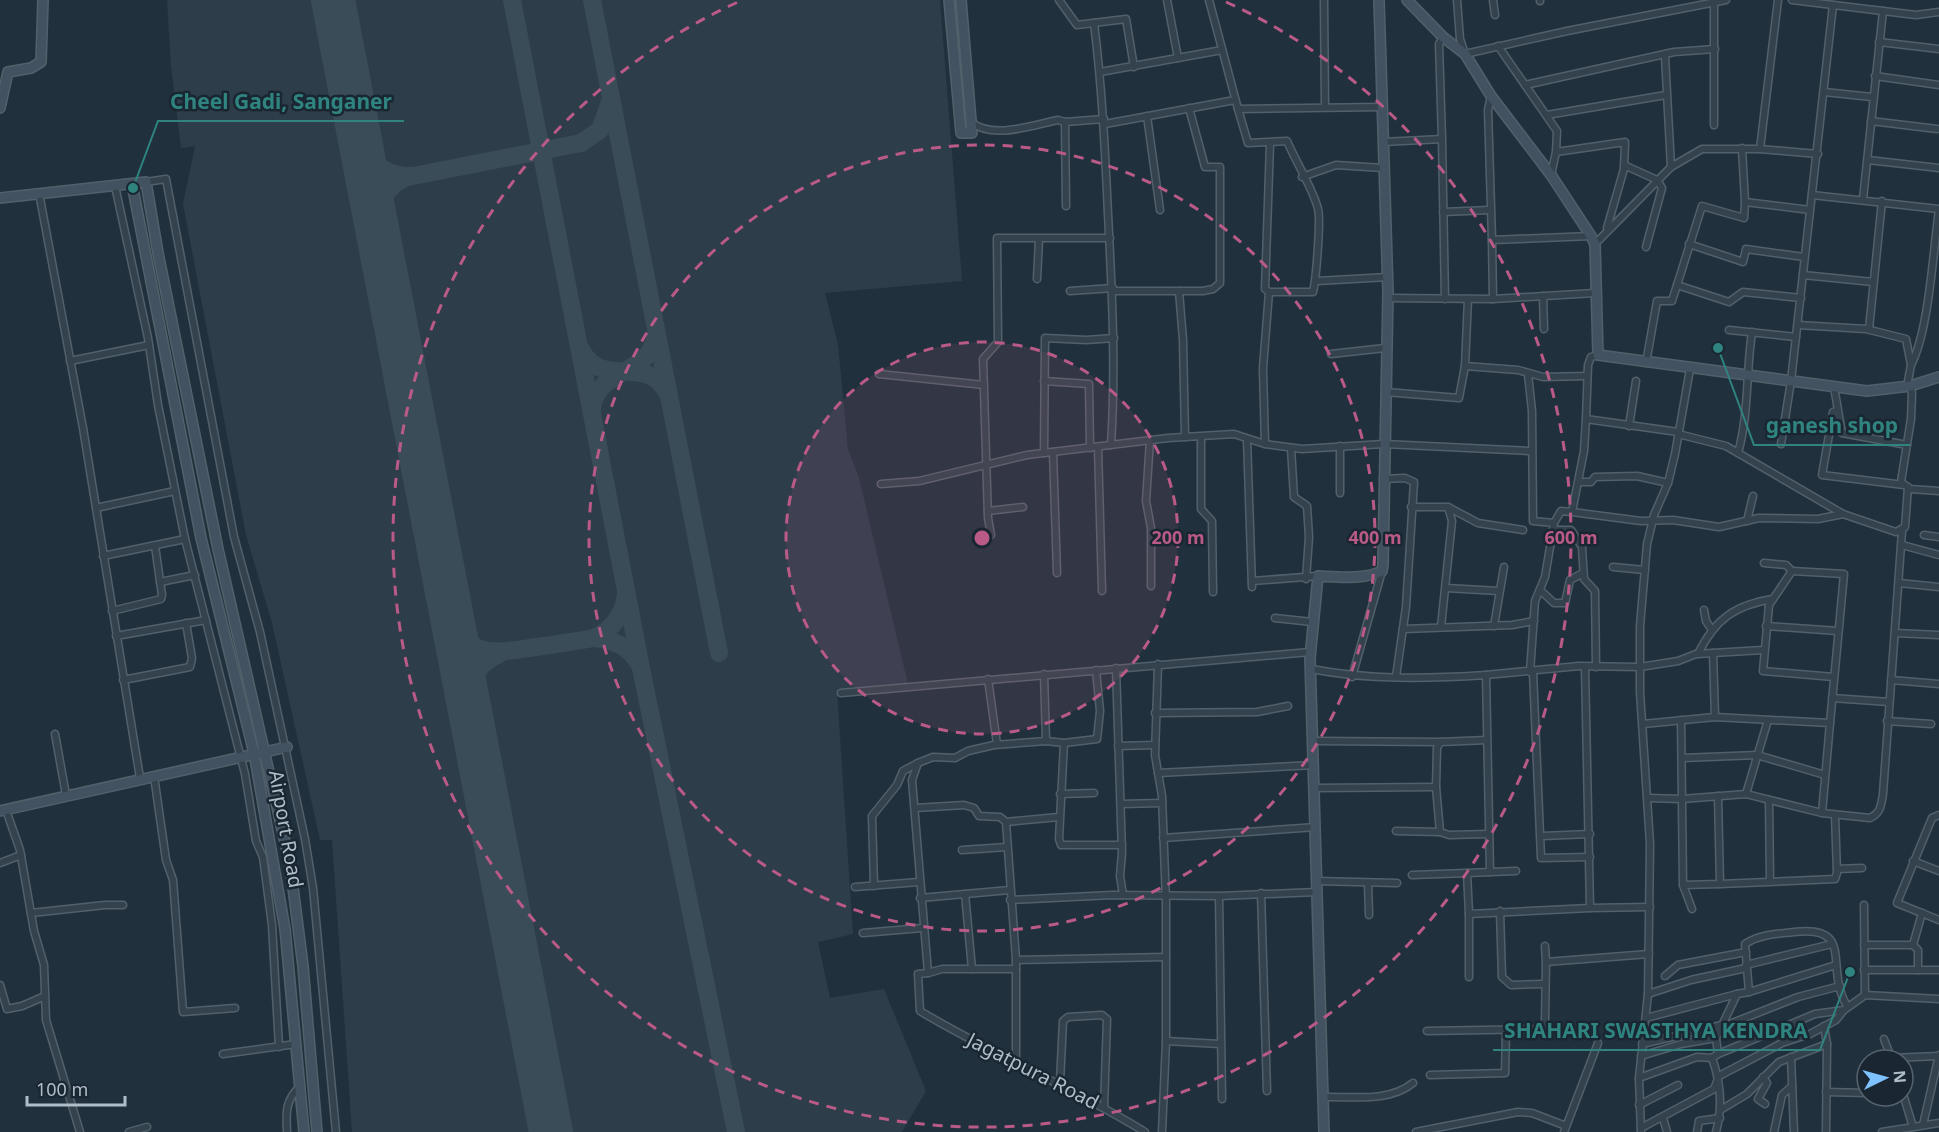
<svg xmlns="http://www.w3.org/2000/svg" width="1939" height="1132" viewBox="0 0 1939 1132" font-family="'Noto Sans',sans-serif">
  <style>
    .airport { fill: #2e3d4a }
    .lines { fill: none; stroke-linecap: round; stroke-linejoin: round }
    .taxiway { stroke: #3b4c59; stroke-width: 18 }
    .runway { stroke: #3b4c59; stroke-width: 44 }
    .street-casing { stroke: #52606b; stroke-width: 9 }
    .secondary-casing { stroke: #52606b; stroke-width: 12 }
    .street { stroke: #34424d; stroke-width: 6 }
    .secondary { stroke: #425261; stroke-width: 9 }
    .ring { fill: none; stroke: #ba5a87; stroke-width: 3; stroke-dasharray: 10 8 }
    .labels { text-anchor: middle; stroke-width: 5; stroke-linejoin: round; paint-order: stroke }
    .street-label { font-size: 20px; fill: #afbdc9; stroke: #1a2732 }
    .centre { fill: #ba5a87; stroke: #1a2732; stroke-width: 3 }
    .ring-label { font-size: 18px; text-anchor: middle; font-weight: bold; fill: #ba5a87; stroke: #1a2732; stroke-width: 5; stroke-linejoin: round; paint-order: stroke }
    .leader { fill: none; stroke: #2f8480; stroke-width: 2 }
    .callout-dot { fill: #2f8480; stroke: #1a2732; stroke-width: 2 }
    .callout-label { font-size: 21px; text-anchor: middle; font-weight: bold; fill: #2f8480; stroke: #1a2732; stroke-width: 5; stroke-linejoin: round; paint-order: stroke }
  </style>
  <rect width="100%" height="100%" fill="#20313d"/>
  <path class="airport" d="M167,0H940L962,281L825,293L838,345L848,449L859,478L908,684L837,691L853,934L818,942L830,998L884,989L926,1091L902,1132H352L332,840H320L272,623L246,535L183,204L195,146L181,148L171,66Z"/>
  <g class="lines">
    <g class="taxiway">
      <path d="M512,0L641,668L736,1132"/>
      <path d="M592,0L719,653"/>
      <path d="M360,140C370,163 386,177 413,176L581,143L600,130L610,102"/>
      <path d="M377,238C374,212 383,183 411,176"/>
      <path d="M580,348C601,392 646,351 668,394"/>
      <path d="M592,409C597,366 654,376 656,332"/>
      <path d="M448,604C462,653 483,656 529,648C551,645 572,642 594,638C612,630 625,613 626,593"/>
      <path d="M594,638C614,640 629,646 639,664"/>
      <path d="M474,731C468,695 462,671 501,653"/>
    </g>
    <path class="runway" d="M333,0L551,1132"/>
    <defs>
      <g id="street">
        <path d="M1059,0L1077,25L1126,19L1134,67"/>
        <path d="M1167,0L1178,58"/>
        <path d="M1209,0L1238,109L1382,107"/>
        <path d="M1324,0L1325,107"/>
        <path d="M1457,0L1460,39L1465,54L1567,31L1726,0"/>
        <path d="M1493,0L1495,15"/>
        <path d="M1778,0L1760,149L1818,154"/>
        <path d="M1792,0L1916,15L1939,12"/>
        <path d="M1540,1V0"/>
        <path d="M1714,1V125"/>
        <path d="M1094,23C1102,87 1105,150 1108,214C1112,291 1116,368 1111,445"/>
        <path d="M1879,42L1939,49"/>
        <path d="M1498,46L1557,131L1556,152L1551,175"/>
        <path d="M1665,56L1671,167"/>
        <path d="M1100,72L1222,50"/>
        <path d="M1875,76L1939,85"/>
        <path d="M1525,85L1674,52L1715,49"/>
        <path d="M1824,92L1872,97"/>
        <path d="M1491,96L1488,110L1492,240L1591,236"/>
        <path d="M1238,109L1248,143L1287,141C1295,160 1314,191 1318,209C1321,220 1316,280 1313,292H1269L1265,289L1270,144"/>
        <path d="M1547,115L1666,95"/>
        <path d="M1147,116L1160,210"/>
        <path d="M1871,121L1937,129"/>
        <path d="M971,122C993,140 1033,125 1058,120L1065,122L1104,119"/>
        <path d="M1065,122L1066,206"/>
        <path d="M1105,124L1235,100"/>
        <path d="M1442,139L1445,299"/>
        <path d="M1383,142L1442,139L1439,44L1443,37"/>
        <path d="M1742,148L1745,202L1810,210"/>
        <path d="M1556,152L1625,142L1624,169L1607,228"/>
        <path d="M1868,160L1939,168"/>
        <path d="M1624,165L1657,180L1662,188L1646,247"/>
        <path d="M1302,177L1336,165L1383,168"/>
        <path d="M146,182L166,179L234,537L260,632L305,839L313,888L336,1132"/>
        <path d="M115,186L148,338L158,405L185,539L245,774L256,841L263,857L272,925L279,1047"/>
        <path d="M39,193L83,428L140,778"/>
        <path d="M1812,195L1939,209"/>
        <path d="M1863,199L1883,11"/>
        <path d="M1443,212L1490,210"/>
        <path d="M1492,240L1493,299L1595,293"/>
        <path d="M1595,244L1671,167L1702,149H1760"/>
        <path d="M1689,244L1743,262L1746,249L1804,257"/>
        <path d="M1803,275L1873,282"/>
        <path d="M1037,279L1039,239"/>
        <path d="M1317,281L1388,277"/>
        <path d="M1677,285L1729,302L1743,292L1801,298"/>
        <path d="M1070,291L1113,288"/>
        <path d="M1113,291H1203L1213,289L1220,283V167H1205L1189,108"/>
        <path d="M1179,291L1183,340L1185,437"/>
        <path d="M1543,296L1544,329"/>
        <path d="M1388,298L1493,299"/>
        <path d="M1798,325L1866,329L1906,339L1911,365L1908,381L1912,393L1911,419L1901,482L1910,489L1939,491"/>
        <path d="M1869,329L1882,201"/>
        <path d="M1729,330L1796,337"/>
        <path d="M1331,354L1385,348"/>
        <path d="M1598,355L1591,357L1588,365L1586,419L1678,432"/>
        <path d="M70,361L149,345"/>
        <path d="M1646,363L1657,301H1672L1702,206L1744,218L1745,202"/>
        <path d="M1911,365C1929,331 1933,251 1939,210"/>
        <path d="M1465,366L1468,299"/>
        <path d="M1263,368L1269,292"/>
        <path d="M1263,370L1265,444"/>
        <path d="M879,374L984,385"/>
        <path d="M1528,374L1532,411L1533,521L1554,523L1545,577L1535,601L1530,672"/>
        <path d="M1044,381L1089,384L1090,448"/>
        <path d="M1834,387L1842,433L1907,445"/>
        <path d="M1386,392L1459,398L1465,366L1518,370L1543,377L1587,376"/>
        <path d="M1837,411L1833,412L1822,475L1904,485"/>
        <path d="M1586,419L1584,451L1572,512L1641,521L1673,520L1719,527L1759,518L1818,519L1843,514"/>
        <path d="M1629,426L1636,381"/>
        <path d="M1678,434L1726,446L1843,514L1896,532L1905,527L1908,487"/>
        <path d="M1201,437V509L1212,521L1213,592"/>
        <path d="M1247,439L1252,587"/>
        <path d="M1150,440L1146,501L1151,528V586"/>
        <path d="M1781,444L1791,381L1833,5"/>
        <path d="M1340,446V493"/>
        <path d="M1098,447L1102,591"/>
        <path d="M1291,448L1294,497L1307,506L1309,537L1306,579"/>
        <path d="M1053,452L1057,573"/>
        <path d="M1044,453L1045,338L1086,340L1114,338"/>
        <path d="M1738,453C1749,414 1746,372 1752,332"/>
        <path d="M1383,479L1405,478L1414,482L1406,607L1396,677"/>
        <path d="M1579,482H1591L1595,477L1637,476L1668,483"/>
        <path d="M881,484L919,481L1027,455L1168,438L1234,434L1265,444L1302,449L1384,444L1531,451"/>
        <path d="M1411,507H1448L1452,521L1441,627"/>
        <path d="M1448,507L1478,523L1523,530"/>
        <path d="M96,508L175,491"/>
        <path d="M988,511L1023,507"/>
        <path d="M1747,521L1753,496"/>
        <path d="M1554,523L1561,511L1572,512"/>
        <path d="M1553,530H1571L1582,547L1584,579L1595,591L1596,667"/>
        <path d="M991,535L988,518L983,359L998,342L997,238H1110"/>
        <path d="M1924,535L1939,537"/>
        <path d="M1902,545L1939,555"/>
        <path d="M103,556L185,539"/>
        <path d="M1764,563L1786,565L1792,571"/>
        <path d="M1613,567L1645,570"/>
        <path d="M1252,581L1318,576"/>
        <path d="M160,582L195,575"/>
        <path d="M1899,583L1939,587"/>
        <path d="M1446,588L1499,591"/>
        <path d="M1540,590L1554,603H1565L1570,580L1583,573"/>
        <path d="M1704,610L1706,621L1712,630"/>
        <path d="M112,611L161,599L162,595L155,546"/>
        <path d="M1275,618L1312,622"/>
        <path d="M1494,626L1504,567"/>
        <path d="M1766,626L1838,631"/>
        <path d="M1403,629L1512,625L1534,621"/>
        <path d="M1895,633L1939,635"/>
        <path d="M116,636L206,620"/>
        <path d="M1713,653L1715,717"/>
        <path d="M1698,654C1715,619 1735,605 1773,599"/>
        <path d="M1158,664L1155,755L1162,796L1166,902V1041L1162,1132"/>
        <path d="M1585,667L1590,908L1650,907"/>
        <path d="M1116,668L1122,853L1120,876L1123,895"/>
        <path d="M1311,669C1369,680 1427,679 1486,675L1490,872"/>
        <path d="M1096,670L1100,711L1097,739L1064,743L1059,839L1061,845H1122"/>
        <path d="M1533,672L1541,858L1590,857"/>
        <path d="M1044,674L1046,741L994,745L968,751L955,758L933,757L918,763L912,780L928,973L918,974L920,1011C993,1055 1072,1087 1145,1132"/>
        <path d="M1486,675L1579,666L1640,667L1678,661L1696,654L1763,650"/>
        <path d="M1352,677L1382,571"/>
        <path d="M988,679L997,744"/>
        <path d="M123,680L190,667L192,658L186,623"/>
        <path d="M1891,680L1939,684"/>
        <path d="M841,693L1310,652"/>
        <path d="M1832,698L1889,702"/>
        <path d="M1155,713L1257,712L1288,706"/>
        <path d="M1681,720L1683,885L1692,909"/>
        <path d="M1887,721L1931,724"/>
        <path d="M1830,723L1844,574L1792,571L1769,605L1763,671L1834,677"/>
        <path d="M1643,724L1715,717L1830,723L1822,813"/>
        <path d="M55,734L66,795"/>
        <path d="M1487,740L1440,742L1437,748L1436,787L1440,832L1449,835L1489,834"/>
        <path d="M1046,741L1064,743"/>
        <path d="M1314,741L1440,742"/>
        <path d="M1118,746L1155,745"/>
        <path d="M1683,758L1757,755L1825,775"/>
        <path d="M1158,773L1314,765"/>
        <path d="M154,776L166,860L173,880L183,1012L235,1008"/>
        <path d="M1315,788L1436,787"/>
        <path d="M1060,794L1094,793"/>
        <path d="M1746,794L1768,720"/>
        <path d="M1649,798L1682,799L1746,794L1822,813L1870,818C1881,813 1881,805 1883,794L1902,531"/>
        <path d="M1769,800L1770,881"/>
        <path d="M1121,804L1162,803"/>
        <path d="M915,808L964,805L974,808L979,816L1000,817L1006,822L1016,960V1061"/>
        <path d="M6,810L20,850L34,931L44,965L46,1020L80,1132"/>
        <path d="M1939,815L1932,818L1897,903L1939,920"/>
        <path d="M1006,822L1059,817"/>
        <path d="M1396,831L1440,832"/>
        <path d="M1542,836L1590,834"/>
        <path d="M1163,838L1316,827"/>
        <path d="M962,850L1007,847"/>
        <path d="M1913,861L1939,871"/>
        <path d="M0,863L21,855"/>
        <path d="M1837,869L1862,868"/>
        <path d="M1412,875L1467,873"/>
        <path d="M1316,881L1397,883"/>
        <path d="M1368,883L1369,915"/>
        <path d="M1720,884L1835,879L1837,873L1835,815"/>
        <path d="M1683,885L1720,884L1718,796"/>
        <path d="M874,886L872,816L897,785L903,771L918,763"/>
        <path d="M855,887L919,882"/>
        <path d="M1261,893L1267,1091"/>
        <path d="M965,894L972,969"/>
        <path d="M1219,896L1317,892"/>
        <path d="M920,898L1010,890"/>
        <path d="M1010,900L1112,895L1219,896L1222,1099"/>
        <path d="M1864,905L1865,995"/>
        <path d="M1500,911L1502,977L1511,985L1544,984"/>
        <path d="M31,913L105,905H123"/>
        <path d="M1469,914L1467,873L1516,871"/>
        <path d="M863,933L922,928"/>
        <path d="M1864,945H1913"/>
        <path d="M1545,946L1546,962"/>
        <path d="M1016,960L1166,957"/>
        <path d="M1746,965L1832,944"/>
        <path d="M1864,970H1939"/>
        <path d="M1918,970V950L1913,945L1922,913"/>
        <path d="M928,973L942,969H1016"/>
        <path d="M1665,976L1678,965L1746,952"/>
        <path d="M1469,977V914L1590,908"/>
        <path d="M0,985L7,1009L22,1006L45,996"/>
        <path d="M1749,992L1836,965"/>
        <path d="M1648,994L1691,980L1746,968"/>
        <path d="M1646,1018L1737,994"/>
        <path d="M1824,1026L1827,1044L1826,1132"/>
        <path d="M1722,1027L1798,997L1840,986"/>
        <path d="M1427,1031L1542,1029L1545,1021L1546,962L1649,954"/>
        <path d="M1884,1039L1892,1060"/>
        <path d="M1166,1041L1220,1044"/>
        <path d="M1642,1044L1722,1025"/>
        <path d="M223,1054L296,1044"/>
        <path d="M1718,1054L1815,1014L1844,1010"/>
        <path d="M1641,1056L1681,1044L1716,1038"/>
        <path d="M1791,1057L1794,1132"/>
        <path d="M1892,1058L1939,1056"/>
        <path d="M1430,1075L1505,1073L1506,1031"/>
        <path d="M1763,1077L1767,1083L1758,1099L1765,1104"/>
        <path d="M1639,1078L1697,1057L1712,1058"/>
        <path d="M1060,1082L1063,1021L1068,1017L1102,1015L1107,1019L1104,1107"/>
        <path d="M1826,1092L1867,1093"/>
        <path d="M1903,1094L1913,1127"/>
        <path d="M1322,1097C1352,1096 1388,1103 1413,1083"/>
        <path d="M1639,1105L1678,1085"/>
        <path d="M1722,1109L1747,1094L1779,1062L1827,1044"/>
        <path d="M1663,1118L1667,1132"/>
        <path d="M1923,1125L1939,1055"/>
        <path d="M1641,1128L1714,1089L1719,1076L1782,1043L1810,1034L1836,1020L1844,1010L1865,995L1939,999"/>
        <path d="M129,1132L147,1127"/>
        <path d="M287,1132C286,1113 285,1099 301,1086"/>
        <path d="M1416,1132L1518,1112L1532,1113L1566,1126"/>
        <path d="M1564,1132L1598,1043"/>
        <path d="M1641,1132L1639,1078L1648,994L1650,844L1640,692V626L1647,544L1654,515L1668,483L1675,454L1690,369"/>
        <path d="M1697,1132L1699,1121L1720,1118"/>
        <path d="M1716,1132C1723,1106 1721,1083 1712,1058L1718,1054L1716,1038L1737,994L1749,992L1745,944C1760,934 1777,934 1794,932C1857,924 1823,971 1848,1007"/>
        <path d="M1774,1132L1782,1095L1792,1086"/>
        <path d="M1882,1132L1939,1123"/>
      </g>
      <g id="secondary">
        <path d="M949,0L961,133H972L961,0"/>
        <path d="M1407,0L1443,37L1465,54L1491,96L1551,175L1591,236L1595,244L1598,355L1867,391L1910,386L1939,377"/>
        <path d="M0,108L8,72L31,68L41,62L43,0"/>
        <path d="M132,184L201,538L254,753L285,929L304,1132"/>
        <path d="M0,198L146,182L158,253L218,549L290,864L303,966L317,1132"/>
        <path d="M0,811L287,747"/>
        <path d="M1324,1132L1310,658L1318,576C1338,577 1364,580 1382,571L1383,565L1388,292L1379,0"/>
      </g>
    </defs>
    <use href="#street" class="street-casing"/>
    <use href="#secondary" class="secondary-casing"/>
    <use href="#street" class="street"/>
    <use href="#secondary" class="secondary"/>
  </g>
  <circle cx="982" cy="538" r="196" fill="#ba5a87" fill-opacity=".12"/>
  <g class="ring">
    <circle cx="982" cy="538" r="196"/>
    <circle cx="982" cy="538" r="393"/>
    <path d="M1226 2A589 589 0 1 1 738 2"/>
  </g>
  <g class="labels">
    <g class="street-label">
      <text transform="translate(286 829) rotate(80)" y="7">Airport Road</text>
      <text transform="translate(1033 1071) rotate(27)" y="7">Jagatpura Road</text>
    </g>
  </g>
  <circle cx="982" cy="538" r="9" class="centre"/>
  <g class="ring-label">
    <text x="1178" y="544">200 m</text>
    <text x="1375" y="544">400 m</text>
    <text x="1571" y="544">600 m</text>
  </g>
  <path class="leader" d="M133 188L158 121H404M1718 348L1754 445H1910M1850 972L1820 1050H1493"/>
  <g class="callout-dot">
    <circle cx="133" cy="188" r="6"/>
    <circle cx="1718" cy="348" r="6"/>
    <circle cx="1850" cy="972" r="6"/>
  </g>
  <g class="callout-label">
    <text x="281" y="109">Cheel Gadi, Sanganer</text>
    <text x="1832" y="433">ganesh shop</text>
    <text x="1656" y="1038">SHAHARI SWASTHYA KENDRA</text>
  </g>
  <g transform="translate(1885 1078) rotate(85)"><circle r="28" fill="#1a2732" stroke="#56636e" stroke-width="1.5"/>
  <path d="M0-4.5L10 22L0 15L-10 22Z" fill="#7ec2ff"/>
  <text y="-9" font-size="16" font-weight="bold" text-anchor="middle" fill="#afbdc9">N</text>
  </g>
  <path d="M27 1096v9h98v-9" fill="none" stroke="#afbdc9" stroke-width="3"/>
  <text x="36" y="1096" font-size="18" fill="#afbdc9" stroke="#1a2732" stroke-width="4.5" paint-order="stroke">100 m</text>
</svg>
